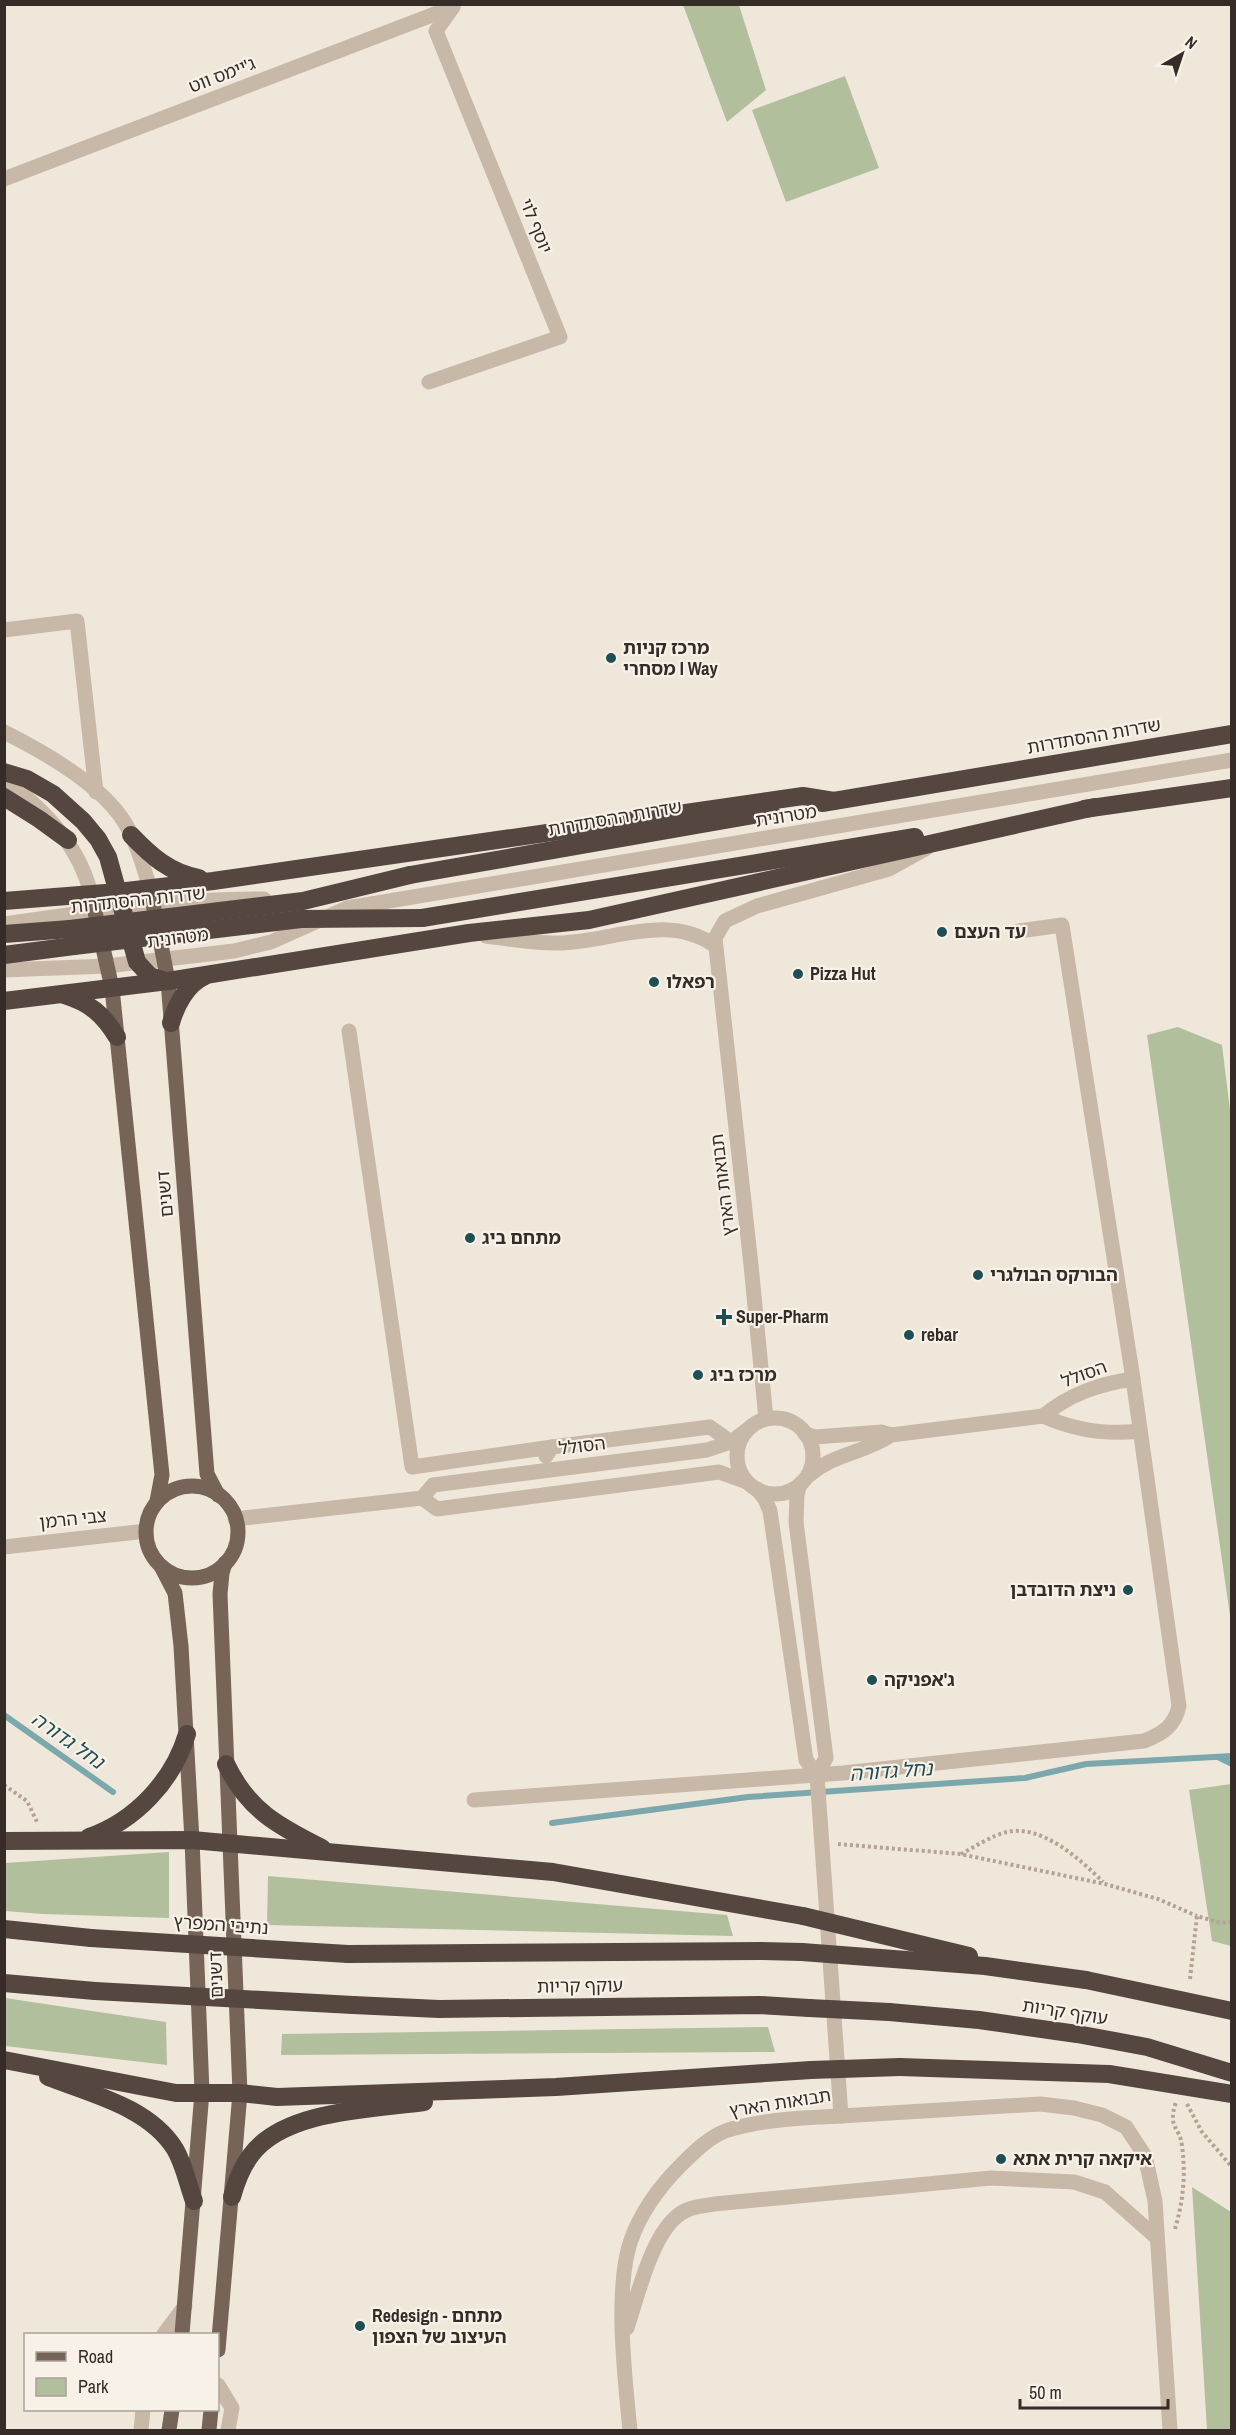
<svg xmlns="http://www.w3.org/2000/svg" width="1236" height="2435" viewBox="0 0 1236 2435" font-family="'Archivo Narrow','Noto Sans Hebrew',sans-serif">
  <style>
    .green { fill: #b2bf9c }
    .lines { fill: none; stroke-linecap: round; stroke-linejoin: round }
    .stream { stroke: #7ba8ac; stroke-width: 6 }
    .path { stroke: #b4a292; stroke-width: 4; stroke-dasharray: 3 3; stroke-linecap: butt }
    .minor { stroke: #c8b8a8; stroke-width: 15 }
    .major { stroke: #766459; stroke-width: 15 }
    .highway { stroke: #55473f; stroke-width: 18 }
    .highway-bridge { stroke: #55473f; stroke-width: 18 }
    .poi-dot { fill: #1f4f54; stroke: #f8f1e7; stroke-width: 2 }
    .labels { text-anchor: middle; stroke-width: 4.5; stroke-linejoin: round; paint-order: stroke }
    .street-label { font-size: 18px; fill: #352c28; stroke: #f8f1e7 }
    .poi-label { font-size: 18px; font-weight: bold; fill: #352c28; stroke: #f8f1e7; text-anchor: start }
    .water-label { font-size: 20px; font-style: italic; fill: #1f4f54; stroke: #f8f1e7 }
  </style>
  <rect width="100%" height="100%" fill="#f0e7db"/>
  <g class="green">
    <path d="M683,5H739L766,90L727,122Z"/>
    <path d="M845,76L879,168L786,202L752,110Z"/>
    <path d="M1178,1027L1222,1045L1231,1118V1623L1147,1035Z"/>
    <path d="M1231,1784H1232L1231,1946L1212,1941L1189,1790Z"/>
    <path d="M169,1852V1918L42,1914L5,1911V1863Z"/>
    <path d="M268,1876L727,1915L733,1936L267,1925Z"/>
    <path d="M5,1998L166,2022L167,2065L5,2046Z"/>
    <path d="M768,2027L775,2052L281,2055L282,2034Z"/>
    <path d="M1192,2187L1231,2212V2430H1207Z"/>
  </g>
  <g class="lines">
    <g class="stream">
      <path d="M4,1715L113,1792"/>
      <path d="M1218,1757L1232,1764"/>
      <path d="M552,1823L748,1797L1025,1778L1086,1764L1232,1756"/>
    </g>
    <g class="path">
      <path d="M4,1785L27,1801L38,1824"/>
      <path d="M838,1844L960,1854L1105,1884L1158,1899L1197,1916"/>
      <path d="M961,1854C975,1847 992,1835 1007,1832C1042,1824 1081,1860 1103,1882"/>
      <path d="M1190,1979L1197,1916L1221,1923L1232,1922"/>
      <path d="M1187,2104L1202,2132L1232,2167"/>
      <path d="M1175,2229C1183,2202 1186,2175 1182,2146C1180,2126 1167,2129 1176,2102"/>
    </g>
    <g class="minor">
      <path d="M4,179L453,7"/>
      <path d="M429,382L560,337L436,31L453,7V4"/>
      <path d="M4,630L77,621L96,792"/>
      <path d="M4,732C44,752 102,785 125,823C137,843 143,866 150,888"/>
      <path d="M4,780C45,809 79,845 91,894"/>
      <path d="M4,924C90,912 177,898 264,899"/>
      <path d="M1019,931L1062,925L1133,1379"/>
      <path d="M486,936C510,939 535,944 559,943C610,942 669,912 715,946"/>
      <path d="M4,970L107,966L234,951L271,942L347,908L1232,760"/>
      <path d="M349,1031L412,1467L552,1447"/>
      <circle cx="775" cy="1456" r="38"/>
      <path d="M766,1419L751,1265L715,938L725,921L757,906L889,869L927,848"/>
      <path d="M805,1434L815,1437L882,1432L891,1435"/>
      <path d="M546,1456L552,1447L710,1427L731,1442"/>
      <path d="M808,1476C836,1452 863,1454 891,1435L1043,1416"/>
      <path d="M800,1484L797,1495L796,1522L826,1758L817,1775"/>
      <path d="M422,1498L437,1509L719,1472L747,1482"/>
      <path d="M235,1519L422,1498L433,1485L707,1450L731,1442L747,1430"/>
      <path d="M4,1547L146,1531"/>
      <path d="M474,1800L843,1773L1144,1741C1162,1734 1175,1726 1179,1706L1133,1379C1099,1384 1070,1394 1043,1416C1074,1430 1107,1435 1140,1431"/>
      <path d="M841,2116L1040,2104L1074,2108L1102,2115L1126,2127L1145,2156L1155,2201L1170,2430"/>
      <path d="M627,2328C638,2296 653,2224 687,2210C695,2206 706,2206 714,2204L991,2178L1074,2182L1105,2192L1157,2238"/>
      <path d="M164,2334L185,2306"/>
      <path d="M218,2385L232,2408L228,2430"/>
      <path d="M141,2430L143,2410"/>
      <path d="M630,2430C625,2379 614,2288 631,2240C641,2212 660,2186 681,2165C694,2152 710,2136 728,2130C764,2119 804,2118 841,2116L817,1775L806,1760L770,1511L765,1499L757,1489"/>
    </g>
    <g class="major">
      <path d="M150,888L168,981L207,1474L218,1495"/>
      <path d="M91,894L112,988L162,1475L157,1501"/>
      <circle cx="192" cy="1532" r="46"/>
      <path d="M161,1566L175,1593L181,1646L192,1840L202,2092L182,2334"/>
      <path d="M218,2350L240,2093L220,1594L222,1573L225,1563"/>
      <path d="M169,2430L172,2410"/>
      <path d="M209,2430L211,2410"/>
    </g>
    <g class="highway">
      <path d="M4,772L27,779L53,794L83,821L98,839L108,857L137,962L150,976L166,981"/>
      <path d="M4,797L39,819L68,840"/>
      <path d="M822,803L1232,734"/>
      <path d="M1084,809L1232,788"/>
      <path d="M131,835C151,856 170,873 199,878"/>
      <path d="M410,875L771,812"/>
      <path d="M4,901L118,892L213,881L803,796L834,801"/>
      <path d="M422,918L915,837"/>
      <path d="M4,934L70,929"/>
      <path d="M4,955L74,946"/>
      <path d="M64,995C90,1003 103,1014 117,1037"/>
      <path d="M4,1001L168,981L469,933L589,920L1095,807"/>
      <path d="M171,1023C176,1005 187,984 205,976"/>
      <path d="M226,1764C248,1810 278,1826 322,1848"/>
      <path d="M89,1837C135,1821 173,1781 187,1734"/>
      <path d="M4,1841L192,1840L553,1872L803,1916"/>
      <path d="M4,1929L91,1938"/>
      <path d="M348,1954L761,1951L802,1952"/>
      <path d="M1086,1980L1232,2011"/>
      <path d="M4,1983L95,1991"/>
      <path d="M353,2005L439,2009L760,2005L809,2008"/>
      <path d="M889,2012L979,2020L1077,2034L1147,2047L1232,2073"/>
      <path d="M4,2060L176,2093H240L277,2097L556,2087L811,2070"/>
      <path d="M900,2067L1109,2074L1232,2094"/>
      <path d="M48,2077C91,2094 149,2107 175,2149C184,2164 188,2185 194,2201"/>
      <path d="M232,2197C236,2182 241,2168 251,2155C284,2110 373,2109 424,2102"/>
    </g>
    <g class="highway-bridge">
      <path d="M70,929L303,901L410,875"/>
      <path d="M74,946L301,919L422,918"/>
      <path d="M803,1916L969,1956"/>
      <path d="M91,1938L348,1954"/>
      <path d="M802,1952L985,1966L1086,1980"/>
      <path d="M95,1991L353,2005"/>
      <path d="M809,2008L889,2012"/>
      <path d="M811,2070L900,2067"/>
    </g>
  </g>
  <g class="poi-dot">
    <circle cx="611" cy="658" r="6"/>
    <circle cx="942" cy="932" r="6"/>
    <circle cx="798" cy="974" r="6"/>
    <circle cx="654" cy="982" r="6"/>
    <circle cx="470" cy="1238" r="6"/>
    <circle cx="978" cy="1275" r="6"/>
    <path d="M721 1308h6v6h6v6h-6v6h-6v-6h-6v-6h6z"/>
    <circle cx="909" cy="1335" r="6"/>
    <circle cx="698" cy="1375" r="6"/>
    <circle cx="1128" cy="1590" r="6"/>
    <circle cx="872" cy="1680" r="6"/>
    <circle cx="1001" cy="2159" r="6"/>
    <circle cx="360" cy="2326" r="6"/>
  </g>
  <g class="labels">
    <g class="street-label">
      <text transform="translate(222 75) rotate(-21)" y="6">ג'יימס ווט</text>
      <text transform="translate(536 226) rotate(68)" y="6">יוסף לוי</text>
      <text transform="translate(1094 736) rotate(-10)" y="6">שדרות ההסתדרות</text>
      <text transform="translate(786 816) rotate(-9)" y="6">מטרונית</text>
      <text transform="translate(615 818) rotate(-10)" y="6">שדרות ההסתדרות</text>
      <text transform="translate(138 900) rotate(-6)" y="6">שדרות ההסתדרות</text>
      <text transform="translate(178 938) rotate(-7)" y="6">מטרונית</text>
      <text transform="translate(723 1185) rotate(-97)" y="6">תבואות הארץ</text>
      <text transform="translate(165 1194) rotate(-95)" y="6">דשנים</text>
      <text transform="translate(1084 1374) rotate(-20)" y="6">הסולל</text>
      <text transform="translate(582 1446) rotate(-7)" y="6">הסולל</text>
      <text transform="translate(73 1519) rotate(-6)" y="6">צבי הרמן</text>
      <text transform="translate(221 1925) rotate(4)" y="6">נתיבי המפרץ</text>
      <text transform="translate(216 1975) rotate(-92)" y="6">דשנים</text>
      <text transform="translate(580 1986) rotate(-1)" y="6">עוקף קריות</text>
      <text transform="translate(1065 2012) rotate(9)" y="6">עוקף קריות</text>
      <text transform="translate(780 2103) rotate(-9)" y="6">תבואות הארץ</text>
    </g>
    <g class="poi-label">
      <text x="623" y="654">מרכז קניות<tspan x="623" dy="21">מסחרי I Way</tspan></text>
      <text x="954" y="938">עד העצם</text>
      <text x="810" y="980">Pizza Hut</text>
      <text x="666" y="988">רפאלו</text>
      <text x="482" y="1244">מתחם ביג</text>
      <text x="990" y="1281">הבורקס הבולגרי</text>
      <text x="736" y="1323">Super-Pharm</text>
      <text x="921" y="1341">rebar</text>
      <text x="710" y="1381">מרכז ביג</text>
      <text x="1116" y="1596" text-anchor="end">ניצת הדובדבן</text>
      <text x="884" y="1686">ג'אפניקה</text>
      <text x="1013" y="2165">איקאה קרית אתא</text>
      <text x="372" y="2322">Redesign - מתחם<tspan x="372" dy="21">העיצוב של הצפון</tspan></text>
    </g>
    <g class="water-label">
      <text transform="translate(68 1740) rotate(35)" y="7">נחל גדורה</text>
      <text transform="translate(891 1771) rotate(-4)" y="7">נחל גדורה</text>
    </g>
  </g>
  <rect width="1236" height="2435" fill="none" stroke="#352c28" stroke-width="12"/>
  <rect x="24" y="2333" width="195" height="78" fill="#f8f1e7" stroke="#aaa29b" stroke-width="1.5"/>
  <rect x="36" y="2352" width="30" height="9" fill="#766459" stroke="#aaa29b" stroke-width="1.5"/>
  <text x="78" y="2363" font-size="18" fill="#352c28">Road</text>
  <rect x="36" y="2378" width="30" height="18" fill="#b2bf9c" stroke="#aaa29b" stroke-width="1.5"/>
  <text x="78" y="2393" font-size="18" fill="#352c28">Park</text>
  <g transform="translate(1182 54) rotate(39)" stroke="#f8f1e7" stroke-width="4.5" paint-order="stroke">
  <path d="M0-4.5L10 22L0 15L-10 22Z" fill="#352c28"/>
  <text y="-9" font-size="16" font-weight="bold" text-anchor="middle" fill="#352c28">N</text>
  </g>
  <path d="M1020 2399v9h148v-9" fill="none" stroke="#352c28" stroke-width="3"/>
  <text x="1029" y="2399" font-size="18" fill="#352c28" stroke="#f8f1e7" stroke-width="4.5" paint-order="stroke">50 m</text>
</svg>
